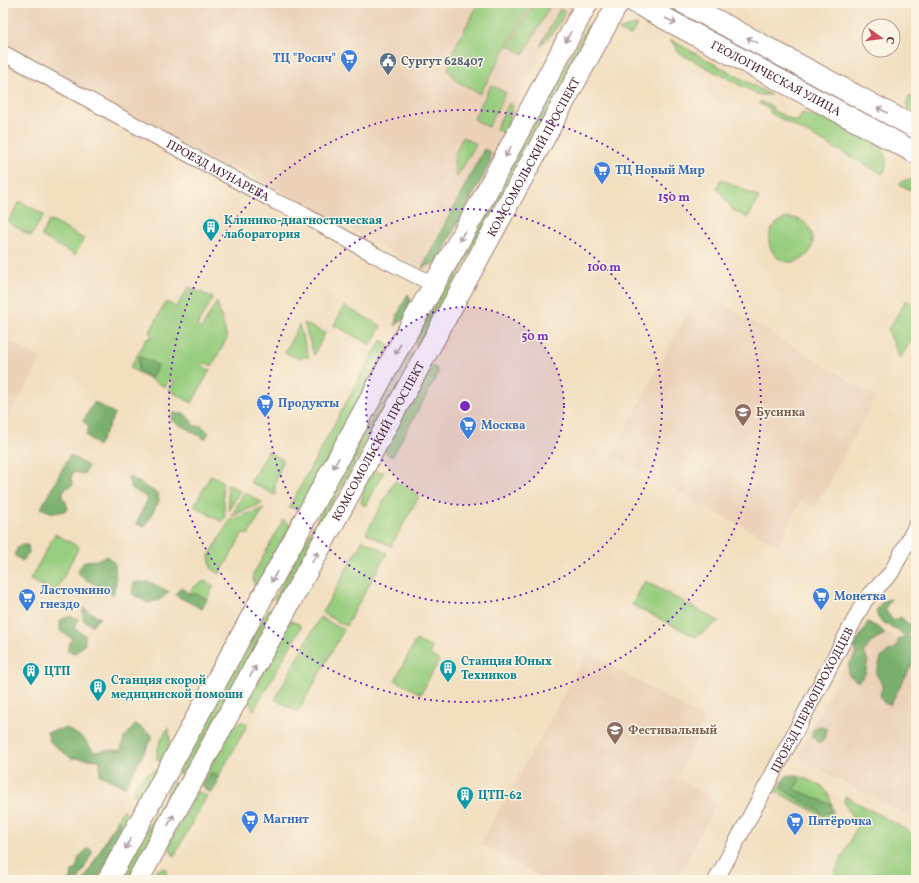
<svg xmlns="http://www.w3.org/2000/svg" width="919" height="883" viewBox="0 0 919 883" font-family="Vollkorn,serif">
  <style>
    .built { fill: #ebd2b8 }
    .green { fill: #97cd7e; stroke: #707654 }
    .forest { fill: #79b06d; stroke: #62684c }
    .lines { fill: none; stroke-linecap: round; stroke-linejoin: round }
    .street-casing { stroke: #9e7f76; stroke-width: 17 }
    .secondary-casing { stroke: #9e7f76; stroke-width: 23 }
    .street { stroke: #fff; stroke-width: 15 }
    .secondary { stroke: #fff; stroke-width: 21 }
    .oneway { stroke: #ae9aa0 }
    .ring { fill: none; stroke: #7b2cbf; stroke-width: 2; stroke-dasharray: 2 4 }
    .labels { text-anchor: middle; stroke-width: 3; stroke-linejoin: round; paint-order: stroke }
    .shop-label { font-size: 12px; font-weight: bold; fill: #366cbe; stroke: #fcf5e5; text-anchor: start }
    .service-label { font-size: 12px; font-weight: bold; fill: #4e5e75; stroke: #fcf5e5; text-anchor: start }
    .street-label { font-size: 12px; fill: #4a1f2b; stroke: #fcf5e5 }
    .culture-label { font-size: 12px; font-weight: bold; fill: #0d838f; stroke: #fcf5e5; text-anchor: start }
    .education-label { font-size: 12px; font-weight: bold; fill: #785e54; stroke: #fcf5e5; text-anchor: start }
    .centre { fill: #7b2cbf; stroke: #fcf5e5; stroke-width: 2 }
    .ring-label { font-size: 12px; text-anchor: middle; font-weight: bold; fill: #7b2cbf; stroke: #fcf5e5; stroke-width: 3; stroke-linejoin: round; paint-order: stroke }
  </style>
  <rect width="100%" height="100%" fill="#fcf5e5"/>
  <filter id="ink" filterUnits="userSpaceOnUse"><feTurbulence type="fractalNoise" baseFrequency=".025" numOctaves="2"/><feDisplacementMap in="SourceGraphic" scale="8" xChannelSelector="R" yChannelSelector="G"/><feConvolveMatrix kernelMatrix="1 2 1 2 8 2 1 2 1" color-interpolation-filters="sRGB"/></filter>
  <filter id="wash" filterUnits="userSpaceOnUse"><feTurbulence type="fractalNoise" baseFrequency=".012" numOctaves="4" result="noise"/><feDisplacementMap in="SourceGraphic" scale="16" xChannelSelector="R" yChannelSelector="G"/><feGaussianBlur stdDeviation="0.9" result="paint"/><feColorMatrix in="noise" values="0 0 0 0 0 0 0 0 0 0 0 0 0 0 0 0 0 1.4 0 .05"/><feComposite in="paint" operator="in"/></filter>
  <g filter="url(#wash)">
    <rect width="100%" height="100%" fill="#f2dfc0"/>
    <g class="built">
      <path d="M3,3H574L563,25L546,42L513,110L510,132L436,266L430,270L422,269L237,167L202,170L3,64Z"/>
      <path d="M700,290L876,397L815,508L801,501L778,545L611,456Z"/>
      <path d="M3,338L41,358L3,429Z"/>
      <path d="M868,622L916,649V820L801,760L799,753L816,719Z"/>
      <path d="M588,653L705,719L677,778L717,802L676,880H545L480,844Z"/>
    </g>
    <g class="green">
      <path d="M471,3H531L480,94L457,81L448,70L450,57L477,6Z"/>
      <path d="M534,3L551,4L524,54L510,46Z"/>
      <path d="M662,3H664L916,140V145L660,7Z"/>
      <path d="M560,9L565,12C559,25 550,36 540,46Z"/>
      <path d="M588,25L593,28L419,346L414,343Z"/>
      <path d="M637,25L630,36L619,30L626,27Z"/>
      <path d="M671,40L771,95H759L679,53Z"/>
      <path d="M491,85L506,93L488,127L474,119Z"/>
      <path d="M910,96L916,99V119C908,111 904,107 910,96Z"/>
      <path d="M760,101L773,107L772,110L797,122L802,113L838,123L879,145L884,152L886,158V166L883,174L770,113V109L759,104Z"/>
      <path d="M509,103L513,106L505,134L496,129Z"/>
      <path d="M463,137L476,144L457,177C451,158 455,154 463,137Z"/>
      <path d="M721,179L759,197L748,218L733,210L717,188Z"/>
      <path d="M905,180H916V193L899,184Z"/>
      <path d="M20,201L44,215L31,236L8,222Z"/>
      <circle cx="791" cy="240" r="22"/>
      <path d="M50,220L84,239L75,255L41,236Z"/>
      <path d="M189,287L213,298L197,326L201,329L217,302L227,338L212,366L205,362L203,366L210,370L192,403L169,390L174,381L170,379L165,387L130,368L147,338L150,339L152,335L149,333L166,302L176,307Z"/>
      <path d="M906,300L916,306V331L900,359L888,330Z"/>
      <path d="M344,306L381,326L371,345L334,325Z"/>
      <path d="M304,323L325,333L314,355Z"/>
      <path d="M299,325L309,357L298,358L285,353Z"/>
      <path d="M382,340L390,346L303,506L295,509L289,507L369,361Z"/>
      <path d="M408,353L413,356L279,601L274,599Z"/>
      <path d="M429,365L437,369L438,374L392,457L386,453L384,446Z"/>
      <path d="M268,451L283,460L275,484V495L250,482Z"/>
      <path d="M377,471L384,472L365,506L361,503L365,483L372,472Z"/>
      <path d="M211,475L222,481L225,518L222,522L194,506Z"/>
      <path d="M395,481L420,495L391,546L366,533Z"/>
      <path d="M227,484L240,490L229,511Z"/>
      <path d="M244,492L263,503L232,516Z"/>
      <path d="M264,508L248,535L243,533L220,574L211,568L209,556L230,520Z"/>
      <path d="M283,520L289,524L291,531L257,590L254,585L253,575Z"/>
      <path d="M55,534L79,547L55,593L30,580Z"/>
      <path d="M363,540L387,553L346,626L322,613Z"/>
      <path d="M204,581L214,586L202,609L185,600L193,587Z"/>
      <path d="M645,581L719,621L696,637L632,605Z"/>
      <path d="M269,608L275,611L184,776L178,773Z"/>
      <path d="M320,617L344,630L298,712L275,699Z"/>
      <path d="M290,621L299,624L301,628L254,710L249,703V697Z"/>
      <path d="M416,640L432,648L429,654L439,660L421,694L395,680Z"/>
      <path d="M242,722L248,724L211,790L200,785L234,725Z"/>
      <path d="M168,728C172,739 169,754 161,762L157,759C156,747 162,738 168,728Z"/>
      <path d="M152,771L157,772C151,782 146,795 133,795C133,783 143,777 152,771Z"/>
      <path d="M788,775H797L822,786L829,795L833,809L832,821L775,791Z"/>
      <path d="M173,782L179,786L128,880H119Z"/>
      <path d="M197,791L207,796L174,856L171,851L169,844Z"/>
      <path d="M845,796L916,835V878L915,880H831L857,827L844,802Z"/>
      <path d="M123,809L129,816V824L98,880H84Z"/>
      <path d="M164,868L167,870L163,880H148C152,872 156,870 164,868Z"/>
    </g>
    <g class="forest">
      <path d="M484,149L490,152V163L437,262L422,268Z"/>
      <path d="M408,294L412,304L405,318L395,326L396,318Z"/>
      <path d="M139,356L158,365L151,378L138,370Z"/>
      <path d="M95,402L115,414L98,446L86,435L89,427L83,421L90,409Z"/>
      <path d="M173,413L185,414L192,422L193,426H202L209,433L205,439L171,420Z"/>
      <path d="M70,455L88,466L84,474L73,472L71,479L73,485L64,489L62,497L66,502L68,509C56,515 52,513 41,508Z"/>
      <path d="M128,476L158,494L159,501L145,526L136,524L148,498L131,488Z"/>
      <path d="M19,545H28L29,553L22,561L14,555Z"/>
      <path d="M107,556L115,564L116,583L113,595L80,576L78,570L85,561L97,560Z"/>
      <path d="M134,582H150L169,592L160,600L148,603L132,594Z"/>
      <path d="M181,587L189,594H197L207,599L202,609L175,595Z"/>
      <path d="M891,599L885,609L893,621L901,617L908,624H915L916,630L908,634L916,647V660L915,659L890,705L884,703L880,695L883,685L876,674L881,658L888,651L895,649L899,639L905,637L897,629L886,625L878,618L876,611L883,601Z"/>
      <path d="M83,608L100,618L92,625L83,620Z"/>
      <path d="M70,616L79,619L74,628L85,635V644L76,653L67,651L72,638L60,631V620Z"/>
      <path d="M868,622L881,629L885,634L873,640L864,652L868,661L865,674L858,682L848,674L849,665L856,653L854,647Z"/>
      <path d="M136,724L153,736L125,787L100,775V760L71,758L50,742L47,732L66,728L83,738L94,752L106,750H121L124,738Z"/>
      <path d="M818,726L827,729L824,739L819,743L812,737L813,729Z"/>
      <path d="M212,772L218,775L217,785L211,793L205,790L204,782Z"/>
      <path d="M795,776L800,780L794,789L830,804L831,812L824,814L814,808L780,788L784,784L785,777Z"/>
      <path d="M168,792L173,794L165,813L160,814L161,804Z"/>
      <path d="M118,820L123,826L111,852L96,880H84Z"/>
      <path d="M88,848L93,851L78,880H69L71,879L72,871L76,870L79,857Z"/>
    </g>
  </g>
  <g filter="url(#ink)">
    <g class="lines">
      <defs>
        <g id="street">
          <path id="s1" d="M3,53L276,202L295,210L375,255L435,285"/>
          <path id="s2" d="M716,880L783,755L865,600L891,573L916,526"/>
        </g>
        <g id="secondary">
          <path id="s3" d="M636,3L916,153"/>
          <path d="M684,3L916,128"/>
          <path d="M108,880L401,343L481,202L587,3"/>
          <path id="s4" d="M138,880L618,3"/>
        </g>
      </defs>
      <use href="#street" class="street-casing"/>
      <use href="#secondary" class="secondary-casing"/>
      <use href="#street" class="street"/>
      <use href="#secondary" class="secondary"/>
    </g>
    <defs><path id="oneway-shaft" d="M-6 0H5M1.5-3L5.5 0L1.5 3" fill="none" stroke-width="1.6" stroke-linecap="round" stroke-linejoin="round"/></defs>
    <g class="oneway">
      <use href="#oneway-shaft" transform="translate(671 21) rotate(28)"/>
      <use href="#oneway-shaft" transform="translate(568 37) rotate(118)"/>
      <use href="#oneway-shaft" transform="translate(752 40) rotate(-152)"/>
      <use href="#oneway-shaft" transform="translate(882 110) rotate(-152)"/>
      <use href="#oneway-shaft" transform="translate(508 152) rotate(118)"/>
      <use href="#oneway-shaft" transform="translate(462 236) rotate(119)"/>
      <use href="#oneway-shaft" transform="translate(398 349) rotate(118)"/>
      <use href="#oneway-shaft" transform="translate(336 463) rotate(118)"/>
      <use href="#oneway-shaft" transform="translate(315 557) rotate(-61)"/>
      <use href="#oneway-shaft" transform="translate(274 577) rotate(119)"/>
      <use href="#oneway-shaft" transform="translate(253 671) rotate(-61)"/>
      <use href="#oneway-shaft" transform="translate(171 820) rotate(-61)"/>
      <use href="#oneway-shaft" transform="translate(128 844) rotate(119)"/>
    </g>
  </g>
  <circle cx="465" cy="406" r="99" fill="#7b2cbf" fill-opacity=".12"/>
  <g class="ring">
    <circle cx="465" cy="406" r="99"/>
    <circle cx="465" cy="406" r="197"/>
    <circle cx="465" cy="406" r="296"/>
  </g>
  <defs>
    <symbol id="supermarket-pin" viewBox="-11 -11 22 30"><path d="M0 17L-7.5 6A9.5 9.5 0 1 1 7.5 6Z" fill="#3f7fe0" stroke="#fcf5e5"/><path d="M-6-5.5h2.5l.6 2H6L4.5 2H-2.5L-4.4-4H-6ZM-1.5 3.2a1.3 1.3 0 1 0 .1 0ZM3 3.2a1.3 1.3 0 1 0 .1 0Z" fill="#fff"/></symbol>
    <symbol id="civic-pin" viewBox="-11 -11 22 30"><path d="M0 17L-7.5 6A9.5 9.5 0 1 1 7.5 6Z" fill="#5c6f8a" stroke="#fcf5e5"/><path d="M-.6-6.5H3V-4.5H.6V-3L4-1V1h2V6H-6V1h2V-1L-.6-3ZM-1.2 2.5V6h2.4V2.5Z" fill="#fff"/></symbol>
    <symbol id="building-pin" viewBox="-11 -11 22 30"><path d="M0 17L-7.5 6A9.5 9.5 0 1 1 7.5 6Z" fill="#0f9aa8" stroke="#fcf5e5"/><path d="M-4-6H4V6H1V3H-1V6H-4ZM-2.5-4.3h1.7v1.8h-1.7ZM.8-4.3h1.7v1.8H.8ZM-2.5-1h1.7V.8h-1.7ZM.8-1h1.7V.8H.8Z" fill="#fff"/></symbol>
    <symbol id="school-pin" viewBox="-11 -11 22 30"><path d="M0 17L-7.5 6A9.5 9.5 0 1 1 7.5 6Z" fill="#8d6e63" stroke="#fcf5e5"/><path d="M0-5L7-2L0 1L-7-2ZM-4 1L0 2.5L4 1V4Q0 6-4 4Z" fill="#fff"/></symbol>
  </defs>
  <g fill-rule="evenodd">
    <use href="#supermarket-pin" x="339" y="48" width="20" height="27"/>
    <use href="#civic-pin" x="378" y="51" width="20" height="27"/>
    <use href="#supermarket-pin" x="592" y="160" width="20" height="27"/>
    <use href="#building-pin" x="201" y="217" width="20" height="27"/>
    <use href="#supermarket-pin" x="255" y="393" width="20" height="27"/>
    <use href="#school-pin" x="733" y="402" width="20" height="27"/>
    <use href="#supermarket-pin" x="458" y="415" width="20" height="27"/>
    <use href="#supermarket-pin" x="811" y="586" width="20" height="27"/>
    <use href="#supermarket-pin" x="17" y="587" width="20" height="27"/>
    <use href="#building-pin" x="438" y="658" width="20" height="27"/>
    <use href="#building-pin" x="21" y="661" width="20" height="27"/>
    <use href="#building-pin" x="88" y="677" width="20" height="27"/>
    <use href="#school-pin" x="605" y="720" width="20" height="27"/>
    <use href="#building-pin" x="455" y="785" width="20" height="27"/>
    <use href="#supermarket-pin" x="240" y="809" width="20" height="27"/>
    <use href="#supermarket-pin" x="785" y="811" width="20" height="27"/>
  </g>
  <g class="labels">
    <g class="shop-label">
      <text x="336" y="62" text-anchor="end">ТЦ "Росич"</text>
      <text x="615" y="174">ТЦ Новый Мир</text>
      <text x="278" y="407">Продукты</text>
      <text x="481" y="429">Москва</text>
      <text x="40" y="594">Ласточкино<tspan x="40" dy="14">гнездо</tspan></text>
      <text x="834" y="600">Монетка</text>
      <text x="263" y="823">Магнит</text>
      <text x="808" y="825">Пятёрочка</text>
    </g>
    <g class="service-label">
      <text x="401" y="65">Сургут 628407</text>
    </g>
    <g class="street-label">
      <text dy="4" stroke="none"><textPath href="#s3" startOffset="159">ГЕОЛОГИЧЕСКАЯ УЛИЦА</textPath></text>
      <text dy="4" stroke="none"><textPath href="#s4" startOffset="824">КОМСОМОЛЬСКИЙ ПРОСПЕКТ</textPath></text>
      <text dy="4" stroke="none"><textPath href="#s1" startOffset="245">ПРОЕЗД МУНАРЕВА</textPath></text>
      <text dy="4" stroke="none"><textPath href="#s4" startOffset="500">КОМСОМОЛЬСКИЙ ПРОСПЕКТ</textPath></text>
      <text dy="4" stroke="none"><textPath href="#s2" startOffset="204">ПРОЕЗД ПЕРВОПРОХОДЦЕВ</textPath></text>
    </g>
    <g class="culture-label">
      <text x="224" y="224">Клинико-диагностическая<tspan x="224" dy="14">лаборатория</tspan></text>
      <text x="461" y="665">Станция Юных<tspan x="461" dy="14">Техников</tspan></text>
      <text x="44" y="675">ЦТП</text>
      <text x="111" y="684">Cтанция скорой<tspan x="111" dy="14">медицинской помоши</tspan></text>
      <text x="478" y="799">ЦТП-62</text>
    </g>
    <g class="education-label">
      <text x="756" y="416">Бусинка</text>
      <text x="628" y="734">Фестивальный</text>
    </g>
  </g>
  <circle cx="465" cy="406" r="6" class="centre"/>
  <g class="ring-label">
    <text x="674" y="201">150 m</text>
    <text x="604" y="271">100 m</text>
    <text x="535" y="340">50 m</text>
  </g>
  <rect width="919" height="883" fill="none" stroke="#fcf5e5" stroke-width="16"/>
  <g transform="translate(881 38) rotate(104)"><circle r="19" fill="#fcf5e5" stroke="#b59f9b"/>
  <path d="M0-3L7 15L0 10L-7 15Z" fill="#d1495b"/>
  <text y="-6" font-size="11" font-weight="bold" text-anchor="middle" fill="#4a1f2b">С</text>
  </g>
</svg>
